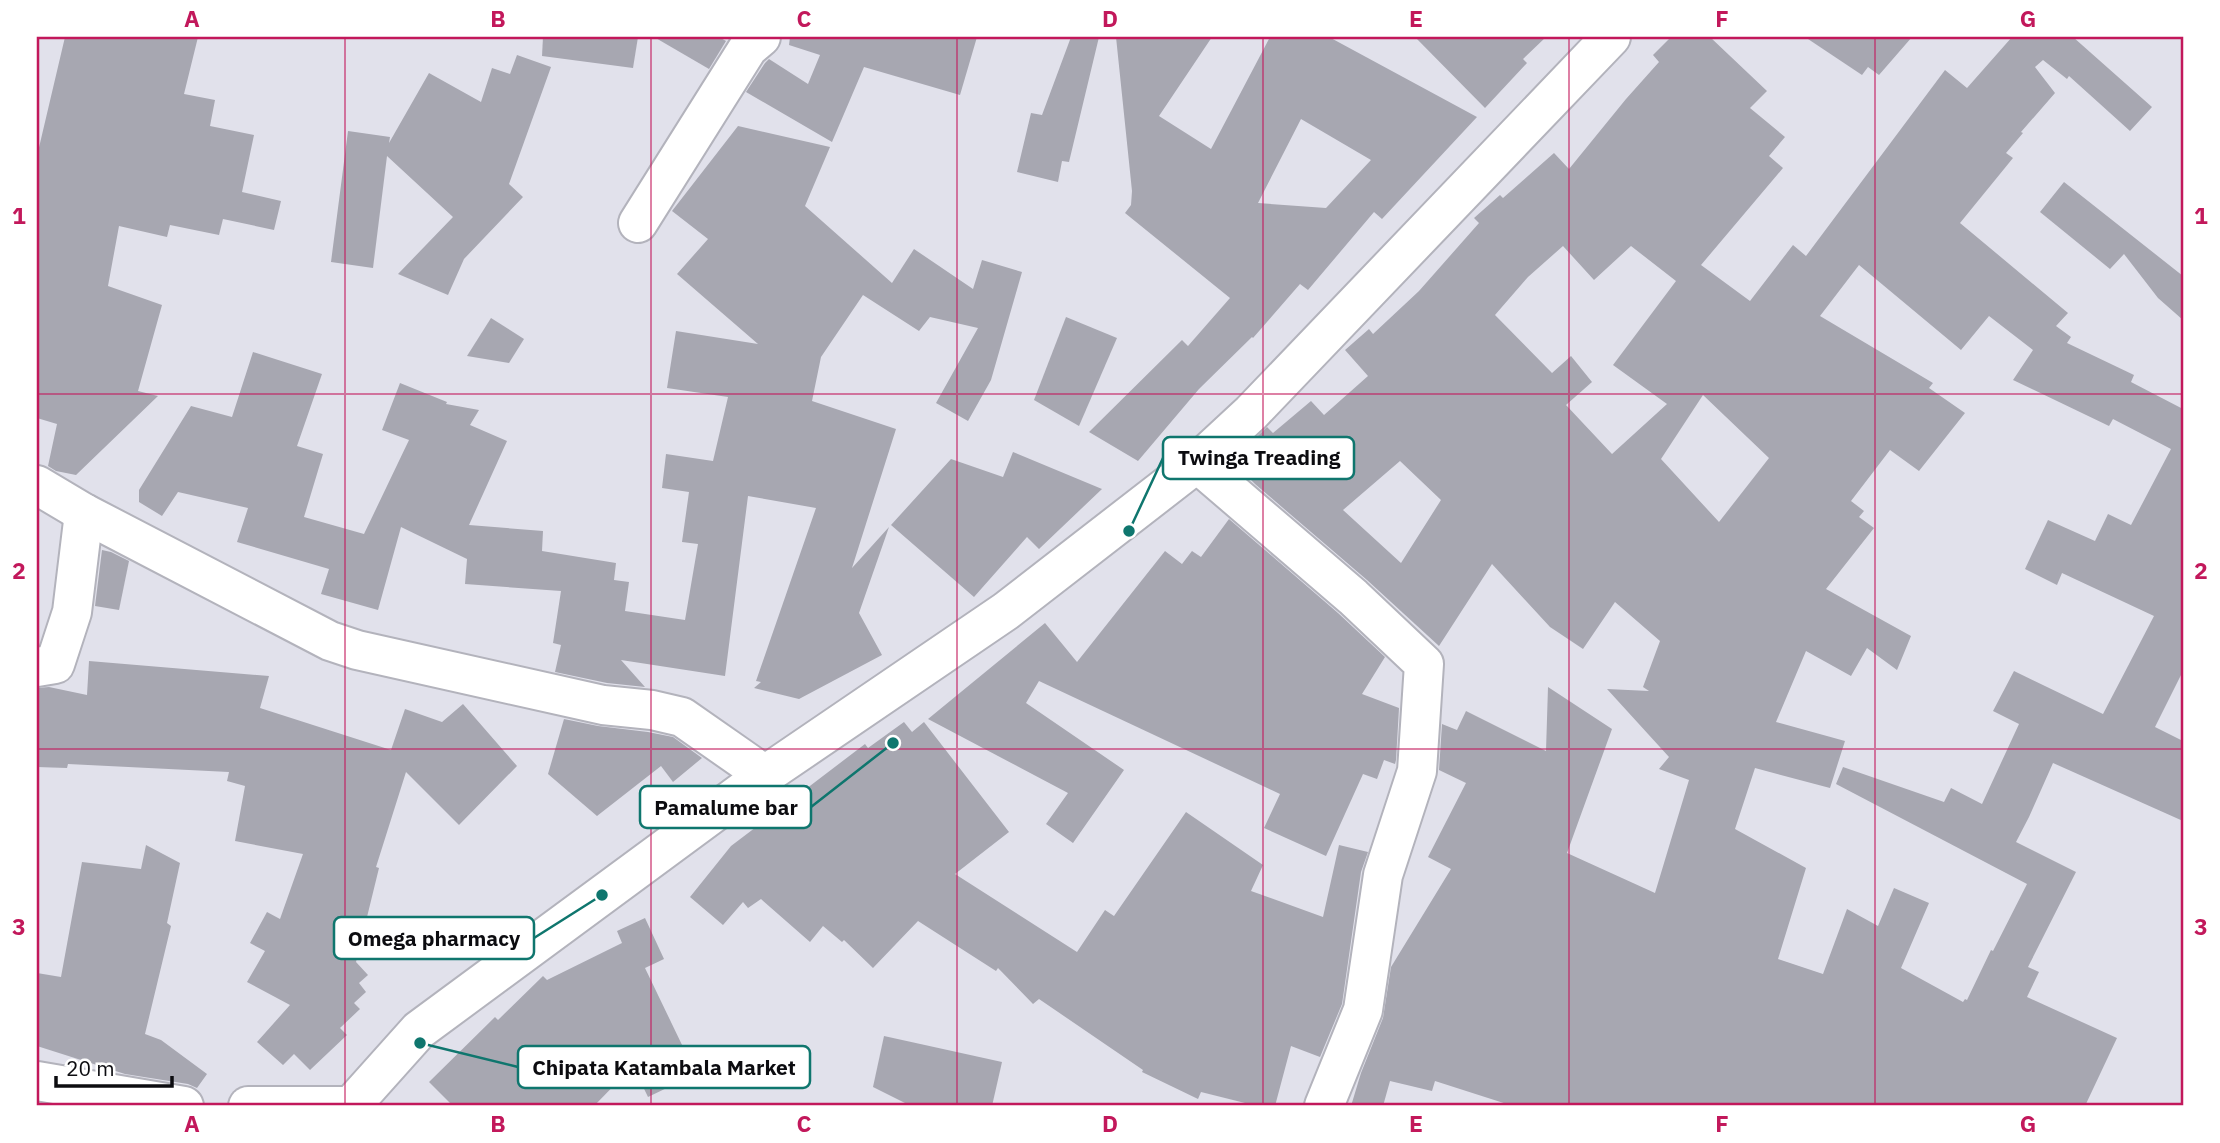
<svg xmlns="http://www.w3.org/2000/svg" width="2220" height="1143" viewBox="0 0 2220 1143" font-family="'IBM Plex Sans',sans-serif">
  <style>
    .building { fill: #a7a7b1; fill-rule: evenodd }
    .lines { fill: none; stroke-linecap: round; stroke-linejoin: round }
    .minor-casing { stroke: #b3b3bc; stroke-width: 42 }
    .minor { stroke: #fff; stroke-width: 38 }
    .grid { fill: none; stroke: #c2185b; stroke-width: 2; stroke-opacity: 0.55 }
    .leader { fill: none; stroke: #0f766e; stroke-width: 2.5 }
    .callout-dot { fill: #0f766e; stroke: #fff; stroke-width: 2.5 }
    .callout { fill: #fff; stroke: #0f766e; stroke-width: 2.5 }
    .callout-label { font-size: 21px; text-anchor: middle; font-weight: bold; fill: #0c0c10 }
    .neatline { fill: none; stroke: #c2185b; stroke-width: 2.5 }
    .grid-label { font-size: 23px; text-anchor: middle; font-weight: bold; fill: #c2185b }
  </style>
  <rect width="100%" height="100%" fill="#e1e1eb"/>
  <g class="building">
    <path d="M65,37H198L184,94L215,100L210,126L254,135L242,192L281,201L274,230L223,219L219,235L170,225L167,237L119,226L108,286L162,305L138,391L158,396L76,475L56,471L48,466L57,424L37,418V156Z"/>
    <path d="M543,37H638L633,68L542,56Z"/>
    <path d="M654,37H719L726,41L709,69Z"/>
    <path d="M790,37H977L960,95L864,67L832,142L746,92L765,63L769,59L808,84L820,55L789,45Z"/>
    <path d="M1071,37H1099L1069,162L1062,161L1058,182L1017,172L1031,113L1042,115Z"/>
    <path d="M1116,37H1212L1159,116L1211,149L1270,37H1329L1477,117L1382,219L1374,212L1308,290L1300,284L1253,338L1252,337L1199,389L1138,461L1089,432L1182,340L1188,346L1230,298L1125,213L1131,205L1132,191ZM1301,119L1371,160L1326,208L1258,203Z"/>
    <path d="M1415,37H1546L1523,59L1527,63L1485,108Z"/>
    <path d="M1671,37H1710L1767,91L1750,108L1785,137L1769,156L1783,168L1701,265L1750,301L1793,245L1806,256L1945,70L1967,88L2012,37H2073L2152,107L2130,131L2069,76L2067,79L2043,60L2035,67L2055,93L2021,132L2023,133L2006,153L2013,158L1960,223L2068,313L2056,326L2071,337L2067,343L2134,375L2131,382L2183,409V671L2155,727L2183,741V821L2053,763L2029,817L2016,842L2076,872L2028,967L2039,972L2027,997L2117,1038L2085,1106H1513L1435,1081L1432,1091L1390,1081L1383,1106H1351L1361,1073L1383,1018L1391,967L1451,869L1428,857L1466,783L1439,770L1442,724L1457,730L1466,711L1546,751L1548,687L1612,729L1567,853L1655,893L1689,780L1659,769L1669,757L1607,689L1649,691L1643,687L1660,641L1615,602L1583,649L1550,627L1492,564L1439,646L1367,580L1255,484L1232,461L1267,427L1273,433L1311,401L1324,415L1368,376L1345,350L1369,329L1373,334L1419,291L1479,223L1474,218L1500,195L1503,198L1554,153L1569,169L1626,99L1659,62L1653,55ZM1563,246L1594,280L1631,246L1676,281L1613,365L1667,404L1612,454L1566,405L1592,382L1571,356L1552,373L1495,315L1528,277ZM1859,265L1961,350L1989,316L2033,350L2013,380L2109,426L2113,419L2171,449L2131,525L2108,514L2095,541L2048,520L2025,569L2057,585L2062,573L2154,616L2103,714L2014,671L1993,711L2019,724L1982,804L1951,788L1944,802L1843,767L1836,784L2027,884L1993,951L1991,950L1967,1000L1965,999L1963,1002L1901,968L1929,903L1894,888L1878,926L1847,909L1823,974L1778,959L1806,868L1735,829L1755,768L1830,788L1845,741L1776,722L1806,651L1851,676L1867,648L1897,670L1911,636L1826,589L1874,528L1859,517L1864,511L1851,501L1890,450L1919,471L1965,413L1929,388L1933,383L1820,316ZM1703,395L1769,458L1719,522L1661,459ZM1400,461L1441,500L1401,563L1343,510Z"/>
    <path d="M1805,37H1912L1879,75L1868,67L1862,75Z"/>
    <path d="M517,55L551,67L509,184L523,197L464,259L448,295L398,274L453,217L387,156L373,268L331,262L348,131L390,137L389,143L429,73L481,102L492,68L510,74Z"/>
    <path d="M738,126L830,147L805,206L892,283L914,249L973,289L982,260L1022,272L991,380L968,421L936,403L978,328L930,317L919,331L863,295L821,357L812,401L896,429L852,568L889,527L859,613L882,655L799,699L754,688L761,682L756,681L816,508L748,496L725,676L621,660L645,687L607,683L555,672L561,645L553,643L561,591L465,584L467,559L401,527L378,610L321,594L329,569L237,542L248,508L178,492L162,516L139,502V490L191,406L232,417L253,352L322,374L297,446L323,454L304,517L364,534L409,440L382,430L400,383L447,402L446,404L479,410L470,425L507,441L469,525L543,531L542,551L616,563L614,580L629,582L625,611L685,620L698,544L682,542L689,492L662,488L666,454L713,461L728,397L667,388L676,331L758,344L677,274L708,239L672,211Z"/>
    <path d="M2064,182L2183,276V320L2158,298L2124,254L2110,269L2040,212Z"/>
    <path d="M1066,317L1117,338L1079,426L1034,400Z"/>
    <path d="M491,318L524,339L509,363L467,356Z"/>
    <path d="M1013,452L1102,489L1039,549L1027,537L974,597L891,525L951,459L1003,477Z"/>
    <path d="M1229,519L1338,613L1385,657L1362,694L1399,708L1396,760L1395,764L1384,760L1377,779L1363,774L1326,856L1264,828L1280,794L1039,681L1026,703L1124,770L1073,843L1046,824L1068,793L928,719L1045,623L1077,662L1165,551L1182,564L1192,551L1201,557Z"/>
    <path d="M102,550L111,552L129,561L119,610L95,606Z"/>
    <path d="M89,661L269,676L260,708L391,750L405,709L442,722L463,704L517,766L459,825L406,772L376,867L379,868L356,962L368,975L359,983L366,992L354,1003L360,1009L340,1028L347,1035L310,1070L294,1054L283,1065L257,1042L290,1005L247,982L265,951L250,943L267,912L280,919L303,854L235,841L245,786L227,781L229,772L68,764L67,768L37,767V688L49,687L87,695Z"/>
    <path d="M564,719L598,726L648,732L673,737L702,758L673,782L661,766L597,816L548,774Z"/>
    <path d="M904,722L912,732L924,722L1009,832L955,874L1077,952L1105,910L1114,916L1186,812L1263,865L1251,891L1323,917L1339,845L1368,852L1361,872L1342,1004L1320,1057L1291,1046L1275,1106H1257L1201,1092L1198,1099L1142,1072L1143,1070L1039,999L1033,1004L998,968L996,971L918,921L873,968L844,940L842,942L823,926L810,942L761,899L748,908L743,902L723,925L690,897L731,846L865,744L868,748Z"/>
    <path d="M146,845L180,863L167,923L171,926L145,1034L161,1040L207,1074L197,1088L188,1084L125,1074L37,1046V973L61,977L82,862L141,869Z"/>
    <path d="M645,918L664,959L645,968L696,1074L648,1097L633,1066L594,1106H453L429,1082L495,1017L498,1020L543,976L547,980L622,943L617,931Z"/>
    <path d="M884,1036L1002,1062L992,1106H911L873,1087Z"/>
  </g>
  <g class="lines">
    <defs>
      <g id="minor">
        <path d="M638,223L748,48L761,37"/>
        <path d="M1197,463L1353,597L1424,664L1417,771L1383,875L1363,1010L1324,1106"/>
        <path d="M37,485L84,513L330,641L357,650L603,705L652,710L682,717L765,775"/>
        <path d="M37,667L55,664L72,612L84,513"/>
        <path d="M37,1081L184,1106"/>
        <path d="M248,1106H354"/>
        <path d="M351,1106L419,1030L765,775L1006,611L1197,463L1251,413L1611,37"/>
      </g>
    </defs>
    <use href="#minor" class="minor-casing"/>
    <use href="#minor" class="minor"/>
  </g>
  <path class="grid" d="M345,37V1106M651,37V1106M957,37V1106M1263,37V1106M1569,37V1106M1875,37V1106M37,394H2183M37,749H2183"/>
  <path class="leader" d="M1129 531L1163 458M893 743L811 807M602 895L534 938M420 1043L518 1067"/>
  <g class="callout-dot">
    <circle cx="1129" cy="531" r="7"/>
    <circle cx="893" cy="743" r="7"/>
    <circle cx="602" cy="895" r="7"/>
    <circle cx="420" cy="1043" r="7"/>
  </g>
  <g class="callout">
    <rect x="1163" y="437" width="191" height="42" rx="7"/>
    <rect x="640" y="786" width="171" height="42" rx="7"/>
    <rect x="334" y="917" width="200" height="42" rx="7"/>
    <rect x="518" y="1046" width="292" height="42" rx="7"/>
  </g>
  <g class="callout-label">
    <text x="1259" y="465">Twinga Treading</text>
    <text x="726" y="815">Pamalume bar</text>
    <text x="434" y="946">Omega pharmacy</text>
    <text x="664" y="1075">Chipata Katambala Market</text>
  </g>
  <rect width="2220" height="1143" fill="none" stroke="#ffffff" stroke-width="77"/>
  <path d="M56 1076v10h116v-10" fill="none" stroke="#0c0c10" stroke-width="3.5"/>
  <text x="66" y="1076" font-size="21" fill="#0c0c10" stroke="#ffffff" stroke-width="5" paint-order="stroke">20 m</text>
  <rect x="38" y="38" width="2144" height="1066" class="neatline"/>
  <g class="grid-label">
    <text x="192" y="27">A</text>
    <text x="498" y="27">B</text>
    <text x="804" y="27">C</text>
    <text x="1110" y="27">D</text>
    <text x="1416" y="27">E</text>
    <text x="1722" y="27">F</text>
    <text x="2028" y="27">G</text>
    <text x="19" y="224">1</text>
    <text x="2201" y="224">1</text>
    <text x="19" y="579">2</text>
    <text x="2201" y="579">2</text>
    <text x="19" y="935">3</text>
    <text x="2201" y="935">3</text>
    <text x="192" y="1132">A</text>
    <text x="498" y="1132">B</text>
    <text x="804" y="1132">C</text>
    <text x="1110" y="1132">D</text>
    <text x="1416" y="1132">E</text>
    <text x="1722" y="1132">F</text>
    <text x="2028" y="1132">G</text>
  </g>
</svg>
